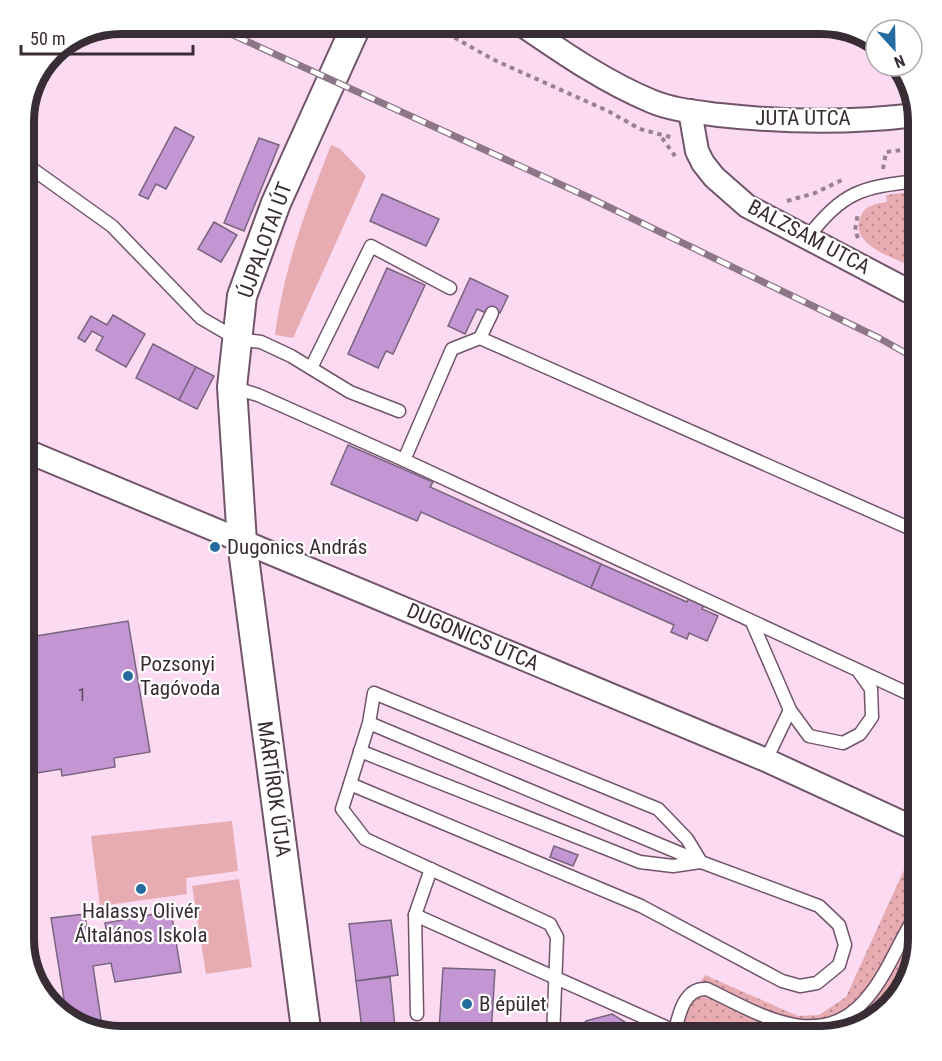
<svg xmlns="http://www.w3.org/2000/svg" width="942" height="1061" viewBox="0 0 942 1061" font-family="'Roboto Condensed',sans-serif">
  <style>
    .green { fill: #e7abb2 }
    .park { fill: url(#park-dots) }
    .building { fill: #c396d3; stroke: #78647f; stroke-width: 1.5 }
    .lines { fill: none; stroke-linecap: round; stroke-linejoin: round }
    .service-casing { stroke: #70556a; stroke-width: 15 }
    .minor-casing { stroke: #70556a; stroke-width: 26 }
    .tertiary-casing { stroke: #70556a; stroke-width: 32 }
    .path { stroke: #988292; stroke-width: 4; stroke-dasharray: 4.5 4.5; stroke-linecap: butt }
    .service { stroke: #fff; stroke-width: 12 }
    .minor { stroke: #fff; stroke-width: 22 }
    .tertiary { stroke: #fff; stroke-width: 28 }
    .rail-casing { stroke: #8d7787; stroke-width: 7 }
    .rail { stroke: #fff; stroke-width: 4.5; stroke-dasharray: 14; stroke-linecap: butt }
    .poi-dot { fill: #256ba0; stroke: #fff; stroke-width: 2 }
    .labels { text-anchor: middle; stroke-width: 4.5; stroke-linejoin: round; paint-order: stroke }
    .number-label { font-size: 18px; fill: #5b465c }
    .street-label { font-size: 21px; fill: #382c35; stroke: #fff }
    .poi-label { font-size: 21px; fill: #382c35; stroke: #fff; text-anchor: start }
    .rim { fill: none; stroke: #382c35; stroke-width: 8 }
  </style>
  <defs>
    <pattern id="park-dots" width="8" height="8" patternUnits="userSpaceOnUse" patternTransform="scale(1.5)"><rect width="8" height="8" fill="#e7abb2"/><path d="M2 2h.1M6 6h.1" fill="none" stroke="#bc8b92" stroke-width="1.8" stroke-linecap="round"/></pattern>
  </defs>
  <rect width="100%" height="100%" fill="#fbdaf2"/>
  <g class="green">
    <path d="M331,145L340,149L366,176L293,338L275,335C284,267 306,209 331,145Z"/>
    <path d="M232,821L238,871L186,878L187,894L100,906L91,836Z"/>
    <path d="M239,879L252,967L206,974L192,886Z"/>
  </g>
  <g class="park">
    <path d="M918,191V269C900,260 849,246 860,218C865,205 875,204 887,202L886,195Z"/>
    <path d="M909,859L918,863V940L908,983L879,1017L821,1037H667L705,975L798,1016L819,1015L846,997Z"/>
  </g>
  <g class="building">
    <path d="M703,24H749L704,30Z"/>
    <path d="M175,127L194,137L166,189L156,184L148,199L139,195Z"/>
    <path d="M259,138L279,145L244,231L224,223Z"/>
    <path d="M382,194L439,219L426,246L370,221Z"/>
    <path d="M214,222L237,235L221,262L198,249Z"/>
    <path d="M387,268L425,285L393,354L386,351L378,368L348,354Z"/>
    <path d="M470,278L508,296L500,313L489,308L486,313L477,309L465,334L448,326Z"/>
    <path d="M113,315L145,334L126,367L96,350L103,337L92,331L85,342L78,338L91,316L107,325Z"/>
    <path d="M153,344L196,367L179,400L136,378Z"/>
    <path d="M196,367L214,376L197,409L179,400Z"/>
    <path d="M348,445L433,482L430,487L601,564L591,588L421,512L417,521L331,484Z"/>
    <path d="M601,564L687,602L690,596L705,603L702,609L718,616L707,641L689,633L687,639L671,632L674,625L591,588Z"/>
    <path d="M128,621L150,752L114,758L115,767L62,776L61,769L24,775V638Z"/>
    <path d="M554,846L578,855L573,866L550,857Z"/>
    <path d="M171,911L181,972L115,982L111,963L93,966L103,1033L78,1027L67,1018L51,918L85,914L88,941L108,939L105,923Z"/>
    <path d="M391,920L398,975L356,981L349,924Z"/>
    <path d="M443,968L495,970L491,1035L501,1037H363L356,981L390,977L395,1027L399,1032L439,1031Z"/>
    <path d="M612,1014L625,1022L634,1037H573L586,1021Z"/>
  </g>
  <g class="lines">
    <defs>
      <g id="service">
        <path d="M24,163L112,226L201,318L237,339L261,342L291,356L350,392L399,411"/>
        <path d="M807,238C844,191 861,187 918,181"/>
        <path d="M480,338L492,313"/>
        <path d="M311,368L371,246L450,288"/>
        <path d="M232,387L258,395L404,460"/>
        <path d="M918,532L480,338L452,349L404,460L918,698"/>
        <path d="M752,622L790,710L809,736L843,743L860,734L872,717L871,689L859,672"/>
        <path d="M369,723L701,862L819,906L839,925L845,945L839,965L817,983L800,986L782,981L641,906L350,784L369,723L374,693L658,809L687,839L701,862"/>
        <path d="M360,751L640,862L673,866L700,862"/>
        <path d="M766,760L790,710"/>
        <path d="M350,784L342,809L365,839L550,924L557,937L553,1037"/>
        <path d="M415,915L688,1037"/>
        <path d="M417,1014L415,915L431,869"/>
        <path d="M675,1031C679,1013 685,987 707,989C757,1013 820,1054 866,999C888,974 899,940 918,912"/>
      </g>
      <g id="minor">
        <path d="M521,24C562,52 605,82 651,101C672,110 696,112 719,115C783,122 851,123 916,115"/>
        <path d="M690,111L697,151L703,163L714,177L747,206L918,296"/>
        <path d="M24,450L766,760L918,830"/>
      </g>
      <path id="tertiary" d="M307,1037L242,542L232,387L242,296L276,203L357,24"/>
    </defs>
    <use href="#service" class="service-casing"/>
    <use href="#minor" class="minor-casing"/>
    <use href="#tertiary" class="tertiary-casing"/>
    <g class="path">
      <path d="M431,24L492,59L608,111L640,129L674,138"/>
      <path d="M662,138L675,156"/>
      <path d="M883,169L886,152L918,148"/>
      <path d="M787,201L815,193L844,179"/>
      <path d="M858,238L855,230L858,213"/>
    </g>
    <use href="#service" class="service"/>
    <use href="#minor" class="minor"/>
    <use href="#tertiary" class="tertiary"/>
    <defs>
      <path id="rail" d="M209,24L588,197L879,338L918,360"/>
    </defs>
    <use href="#rail" class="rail-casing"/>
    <use href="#rail" class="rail"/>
  </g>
  <g class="poi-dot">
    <circle cx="215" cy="547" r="6"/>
    <circle cx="128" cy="676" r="6"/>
    <circle cx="141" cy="889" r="6"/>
    <circle cx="467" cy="1004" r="6"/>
  </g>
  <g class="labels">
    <g class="number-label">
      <text x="82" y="701">1</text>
    </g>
    <g class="street-label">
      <text x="803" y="125">JUTA UTCA</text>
      <text transform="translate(809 237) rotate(28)" y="7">BALZSAM UTCA</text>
      <text transform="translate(265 240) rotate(-70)" y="7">ÚJPALOTAI ÚT</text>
      <text transform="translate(473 637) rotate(23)" y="7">DUGONICS UTCA</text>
      <text transform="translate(274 789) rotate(82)" y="7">MÁRTÍROK ÚTJA</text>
    </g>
    <g class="poi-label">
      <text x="227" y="554">Dugonics András</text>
      <text x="140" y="671">Pozsonyi<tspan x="140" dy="24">Tagóvoda</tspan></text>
      <text x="141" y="918" text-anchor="middle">Halassy Olivér<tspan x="141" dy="24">Általános Iskola</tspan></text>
      <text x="479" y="1011">B épület</text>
    </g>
  </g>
  <path d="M0 0H942V1061H0ZM121 34H821A87 87 0 0 1 908 121V939A87 87 0 0 1 821 1026H121A87 87 0 0 1 34 939V121A87 87 0 0 1 121 34Z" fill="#fff" fill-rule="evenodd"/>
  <path class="rim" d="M121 34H821A87 87 0 0 1 908 121V939A87 87 0 0 1 821 1026H121A87 87 0 0 1 34 939V121A87 87 0 0 1 121 34Z"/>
  <g transform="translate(894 48) rotate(158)"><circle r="28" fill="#ffffff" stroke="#afabae" stroke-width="1.5"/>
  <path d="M0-4.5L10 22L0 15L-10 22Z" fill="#256ba0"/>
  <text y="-9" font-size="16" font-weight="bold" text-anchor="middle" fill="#382c35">N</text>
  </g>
  <path d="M21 45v9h172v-9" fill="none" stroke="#382c35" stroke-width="3"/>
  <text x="30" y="45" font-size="18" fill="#382c35" stroke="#ffffff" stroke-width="4.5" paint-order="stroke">50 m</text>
</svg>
